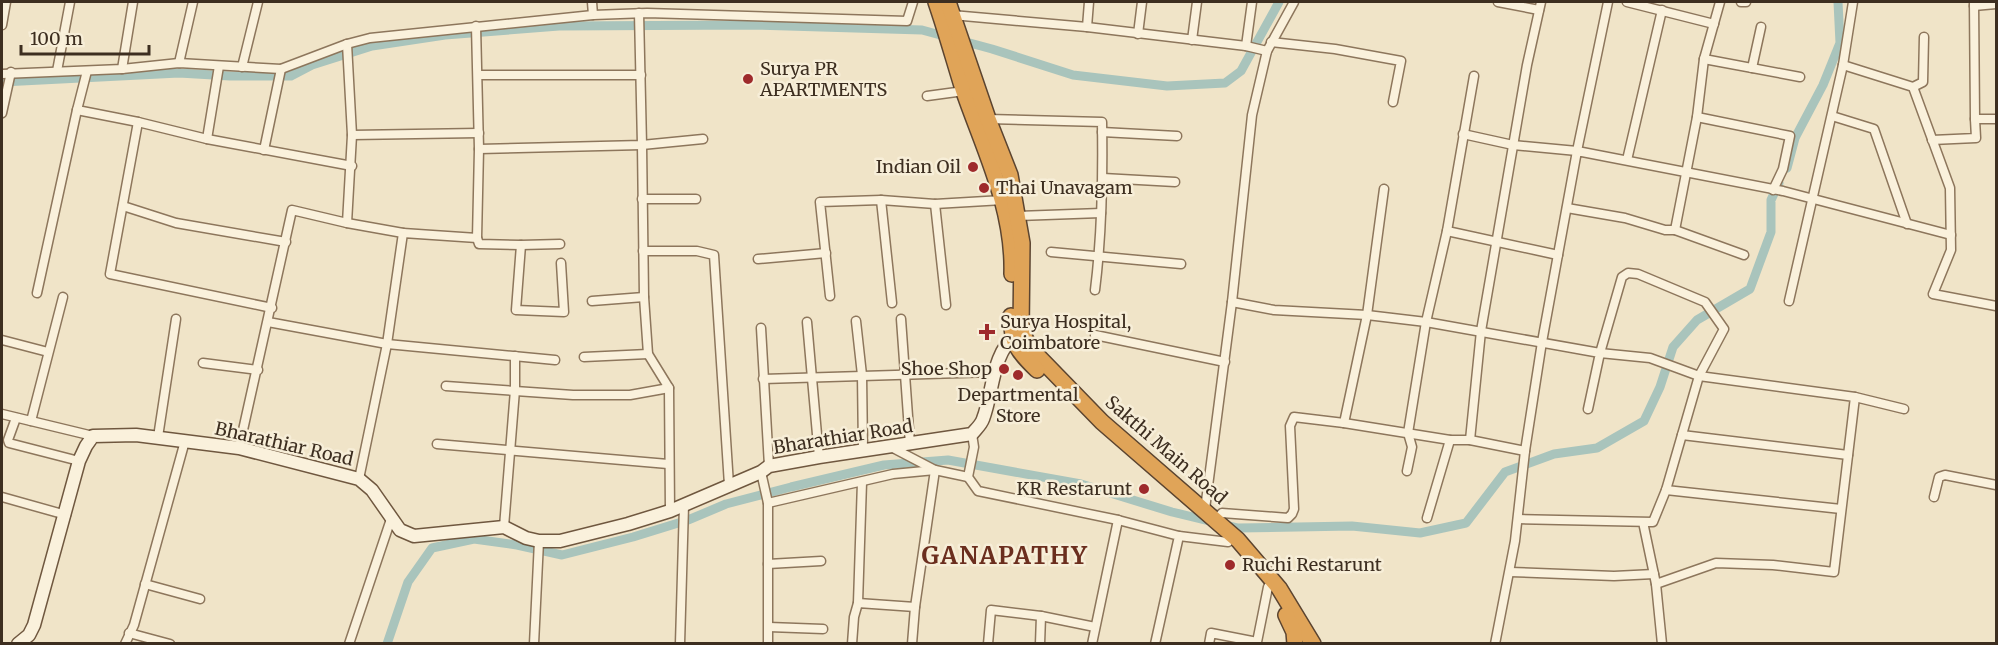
<svg xmlns="http://www.w3.org/2000/svg" width="1998" height="645" viewBox="0 0 1998 645" font-family="Merriweather,serif">
  <style>
    .lines { fill: none; stroke-linecap: round; stroke-linejoin: round }
    .canal { stroke: #a9c4bc; stroke-width: 9 }
    .street-casing { stroke: #8d765c; stroke-width: 11 }
    .secondary-casing { stroke: #6f573f; stroke-width: 15 }
    .highway-casing { stroke: #5b4430; stroke-width: 18 }
    .street { stroke: #faf1dc; stroke-width: 8 }
    .secondary { stroke: #faf1dc; stroke-width: 12 }
    .highway { stroke: #e0a458; stroke-width: 15 }
    .poi-dot { fill: #9e2a2b; stroke: #f7eed8; stroke-width: 2 }
    .labels { text-anchor: middle; stroke-width: 5; stroke-linejoin: round; paint-order: stroke }
    .poi-label { font-size: 18px; fill: #3d2e20; stroke: #f7eed8; text-anchor: start }
    .street-label { font-size: 18px; fill: #3d2e20; stroke: #f7eed8 }
    .district-label { font-size: 24px; font-weight: bold; letter-spacing: 1.5px; fill: #6b2e1e; stroke: #f7eed8 }
  </style>
  <rect width="100%" height="100%" fill="#f0e4c8"/>
  <g class="lines">
    <g class="canal">
      <path d="M2,82L179,73L230,76H291L312,65L372,46L445,35L559,26L752,25L922,30L992,49L1073,75L1167,86L1225,83L1241,71L1279,2"/>
      <path d="M1787,168L1795,138L1823,85L1840,43L1838,2"/>
      <path d="M387,644L408,582L432,548L474,539L517,545L562,555L633,537L688,520L726,504L791,487L884,465L948,460L1081,484L1172,512L1238,528L1352,526L1420,533L1466,523L1505,472L1554,454L1597,448L1644,421L1660,387L1673,347L1697,320L1750,289L1771,232V200L1779,183"/>
    </g>
    <defs>
      <g id="street">
        <path d="M592,2L593,15"/>
        <path d="M1498,2L1539,10"/>
        <path d="M1627,2L1714,24"/>
        <path d="M1741,2H1746"/>
        <path d="M1974,2L1975,119"/>
        <path d="M1974,6L1996,4"/>
        <path d="M639,13L642,145L644,297L648,354L669,388L670,511"/>
        <path d="M952,15L1087,27L1246,46L1267,51"/>
        <path d="M2,25L6,2"/>
        <path d="M1087,27L1089,2"/>
        <path d="M1138,34L1142,2"/>
        <path d="M1192,40L1197,2"/>
        <path d="M1271,42L1335,49L1401,61L1393,102"/>
        <path d="M347,44L352,135L347,223"/>
        <path d="M1246,46L1252,2"/>
        <path d="M1704,59L1800,77"/>
        <path d="M179,63L193,2"/>
        <path d="M1843,65L1913,87L1950,188L1951,250L1933,294L1996,306"/>
        <path d="M242,67L258,2"/>
        <path d="M1752,68L1761,27"/>
        <path d="M122,69L133,2"/>
        <path d="M57,71L70,2"/>
        <path d="M87,71L77,110L138,122L207,139L352,166"/>
        <path d="M2,74L122,69L179,63L281,69L347,44L370,38L593,15L647,13L907,21L913,2"/>
        <path d="M478,75H641"/>
        <path d="M1913,87L1923,82L1924,37"/>
        <path d="M927,96L964,91"/>
        <path d="M2,113L11,72"/>
        <path d="M1832,116L1874,129L1907,224"/>
        <path d="M1697,117L1790,136L1783,169L1773,190"/>
        <path d="M988,119L1102,122C1103,178 1102,234 1095,290"/>
        <path d="M138,122L110,274L272,308"/>
        <path d="M1102,132L1177,136"/>
        <path d="M1463,134L1513,145L1577,151L1608,2"/>
        <path d="M352,135L479,133"/>
        <path d="M207,139L219,66"/>
        <path d="M1932,140L1976,138L1975,119H1996"/>
        <path d="M479,149L642,145L703,139"/>
        <path d="M264,150L281,69"/>
        <path d="M1627,160L1662,10"/>
        <path d="M1103,178L1175,182"/>
        <path d="M642,199H696"/>
        <path d="M881,200L892,303"/>
        <path d="M935,204L946,305"/>
        <path d="M123,206L176,223L286,242"/>
        <path d="M1567,208L1625,218L1665,230H1675L1744,255"/>
        <path d="M1018,216L1101,213"/>
        <path d="M1675,230L1697,117L1704,59L1720,2"/>
        <path d="M1447,231L1558,255"/>
        <path d="M477,238L479,244L521,245L560,244"/>
        <path d="M521,245L516,310L564,312L561,263"/>
        <path d="M643,251H697L714,255L729,485"/>
        <path d="M1051,252L1181,264"/>
        <path d="M758,259L826,253"/>
        <path d="M37,293L77,110"/>
        <path d="M830,296L820,202L881,200L935,204L1003,200"/>
        <path d="M592,301L644,297"/>
        <path d="M1789,301L1843,65L1853,2"/>
        <path d="M1232,302L1274,310L1367,315L1426,322L1600,353L1650,358L1699,376L1724,329L1705,302L1638,274L1628,273L1622,277L1600,353L1588,409"/>
        <path d="M901,319L910,444"/>
        <path d="M856,321L862,375L863,451"/>
        <path d="M268,322L387,344L555,360"/>
        <path d="M807,322L819,457"/>
        <path d="M761,328L769,466"/>
        <path d="M1095,335L1225,362"/>
        <path d="M2,340L48,352"/>
        <path d="M584,357L648,354"/>
        <path d="M203,363L258,370"/>
        <path d="M763,379L994,372"/>
        <path d="M446,386L573,395H630L669,388"/>
        <path d="M1855,397L1904,409"/>
        <path d="M2,414L93,436"/>
        <path d="M16,418L8,440L9,443L79,461"/>
        <path d="M31,421L63,297"/>
        <path d="M1344,423L1367,315L1384,189"/>
        <path d="M972,434L974,447L968,477L978,491L1118,520L1179,536L1155,644"/>
        <path d="M1682,435L1848,455"/>
        <path d="M158,437L176,319"/>
        <path d="M1470,440L1481,331L1527,65L1541,2"/>
        <path d="M437,444L668,464"/>
        <path d="M239,448L292,210L347,223L403,233"/>
        <path d="M1407,471L1412,447L1408,433L1426,322L1447,231L1474,76"/>
        <path d="M761,472L768,503V644"/>
        <path d="M359,479L387,344L403,233L477,238L479,149L476,26"/>
        <path d="M1666,490L1841,509"/>
        <path d="M2,497L66,515"/>
        <path d="M1934,497L1939,477L1945,475L1996,485"/>
        <path d="M768,503L893,474L935,470L968,477"/>
        <path d="M1205,509L1232,302L1252,115L1267,51L1294,2"/>
        <path d="M1427,518L1450,440"/>
        <path d="M1216,519L1222,513L1288,518L1292,514L1294,509L1290,426L1294,417L1344,423L1450,440H1470L1525,451"/>
        <path d="M1518,519L1653,522L1666,490L1699,376L1855,397L1834,572L1773,565L1716,563L1656,584L1643,522"/>
        <path d="M504,527L515,390V356"/>
        <path d="M1179,536L1228,542"/>
        <path d="M768,564L821,561"/>
        <path d="M1510,572L1614,576L1654,574"/>
        <path d="M145,584L200,599"/>
        <path d="M1656,584L1662,644"/>
        <path d="M858,603L862,482"/>
        <path d="M769,627L823,629"/>
        <path d="M129,633L170,644"/>
        <path d="M125,644L134,625L185,441"/>
        <path d="M349,644L391,519"/>
        <path d="M534,644L539,541"/>
        <path d="M680,644L684,505"/>
        <path d="M852,644L854,617L858,603L915,607L935,470L891,447"/>
        <path d="M912,644L915,607"/>
        <path d="M988,644L991,610L1041,616L1095,627"/>
        <path d="M1040,644L1041,616"/>
        <path d="M1092,644L1118,520"/>
        <path d="M1209,644L1211,633L1257,642L1268,587"/>
        <path d="M1495,644L1515,541L1525,451L1542,342L1577,151L1783,191L1951,235"/>
      </g>
      <path id="secondary" d="M18,644L29,635L34,625L79,461L86,446L93,436L136,435L239,448L359,479L372,490L400,530L414,536L504,527L526,538L539,541H560L628,524L670,511L761,472L769,466L819,457L972,434C975,430 981,425 983,419C994,390 991,355 1017,333"/>
      <g id="highway">
        <path d="M936,2C946,31 954,60 963,89C984,150 1014,208 1012,274"/>
        <path d="M948,2L988,119L1010,175L1022,243L1021,330L1030,348L1102,422L1238,540L1279,588L1313,644"/>
        <path d="M1011,316C1012,345 1017,350 1037,370"/>
        <path d="M1286,615L1294,632L1295,644"/>
      </g>
    </defs>
    <use href="#street" class="street-casing"/>
    <use href="#secondary" class="secondary-casing"/>
    <use href="#highway" class="highway-casing"/>
    <use href="#street" class="street"/>
    <use href="#secondary" class="secondary"/>
    <use href="#highway" class="highway"/>
  </g>
  <g class="poi-dot">
    <circle cx="748" cy="79" r="6"/>
    <circle cx="973" cy="167" r="6"/>
    <circle cx="984" cy="188" r="6"/>
    <path d="M984 323h6v6h6v6h-6v6h-6v-6h-6v-6h6z"/>
    <circle cx="1004" cy="369" r="6"/>
    <circle cx="1018" cy="375" r="6"/>
    <circle cx="1144" cy="489" r="6"/>
    <circle cx="1230" cy="565" r="6"/>
  </g>
  <g class="labels">
    <g class="poi-label">
      <text x="760" y="75">Surya PR<tspan x="760" dy="21">APARTMENTS</tspan></text>
      <text x="961" y="173" text-anchor="end">Indian Oil</text>
      <text x="996" y="194">Thai Unavagam</text>
      <text x="1000" y="328">Surya Hospital,<tspan x="1000" dy="21">Coimbatore</tspan></text>
      <text x="992" y="375" text-anchor="end">Shoe Shop</text>
      <text x="1018" y="401" text-anchor="middle">Departmental<tspan x="1018" dy="21">Store</tspan></text>
      <text x="1132" y="495" text-anchor="end">KR Restarunt</text>
      <text x="1242" y="571">Ruchi Restarunt</text>
    </g>
    <g class="street-label">
      <text transform="translate(843 437) rotate(-9)" y="6">Bharathiar Road</text>
      <text transform="translate(284 444) rotate(13)" y="6">Bharathiar Road</text>
      <text transform="translate(1166 450) rotate(41)" y="6">Sakthi Main Road</text>
    </g>
    <g class="district-label">
      <text x="1005" y="564">GANAPATHY</text>
    </g>
  </g>
  <rect width="1998" height="645" fill="none" stroke="#3d2e20" stroke-width="6"/>
  <path d="M21 45v9h128v-9" fill="none" stroke="#3d2e20" stroke-width="3"/>
  <text x="30" y="45" font-size="18" fill="#3d2e20" stroke="#f7eed8" stroke-width="4.5" paint-order="stroke">100 m</text>
</svg>
